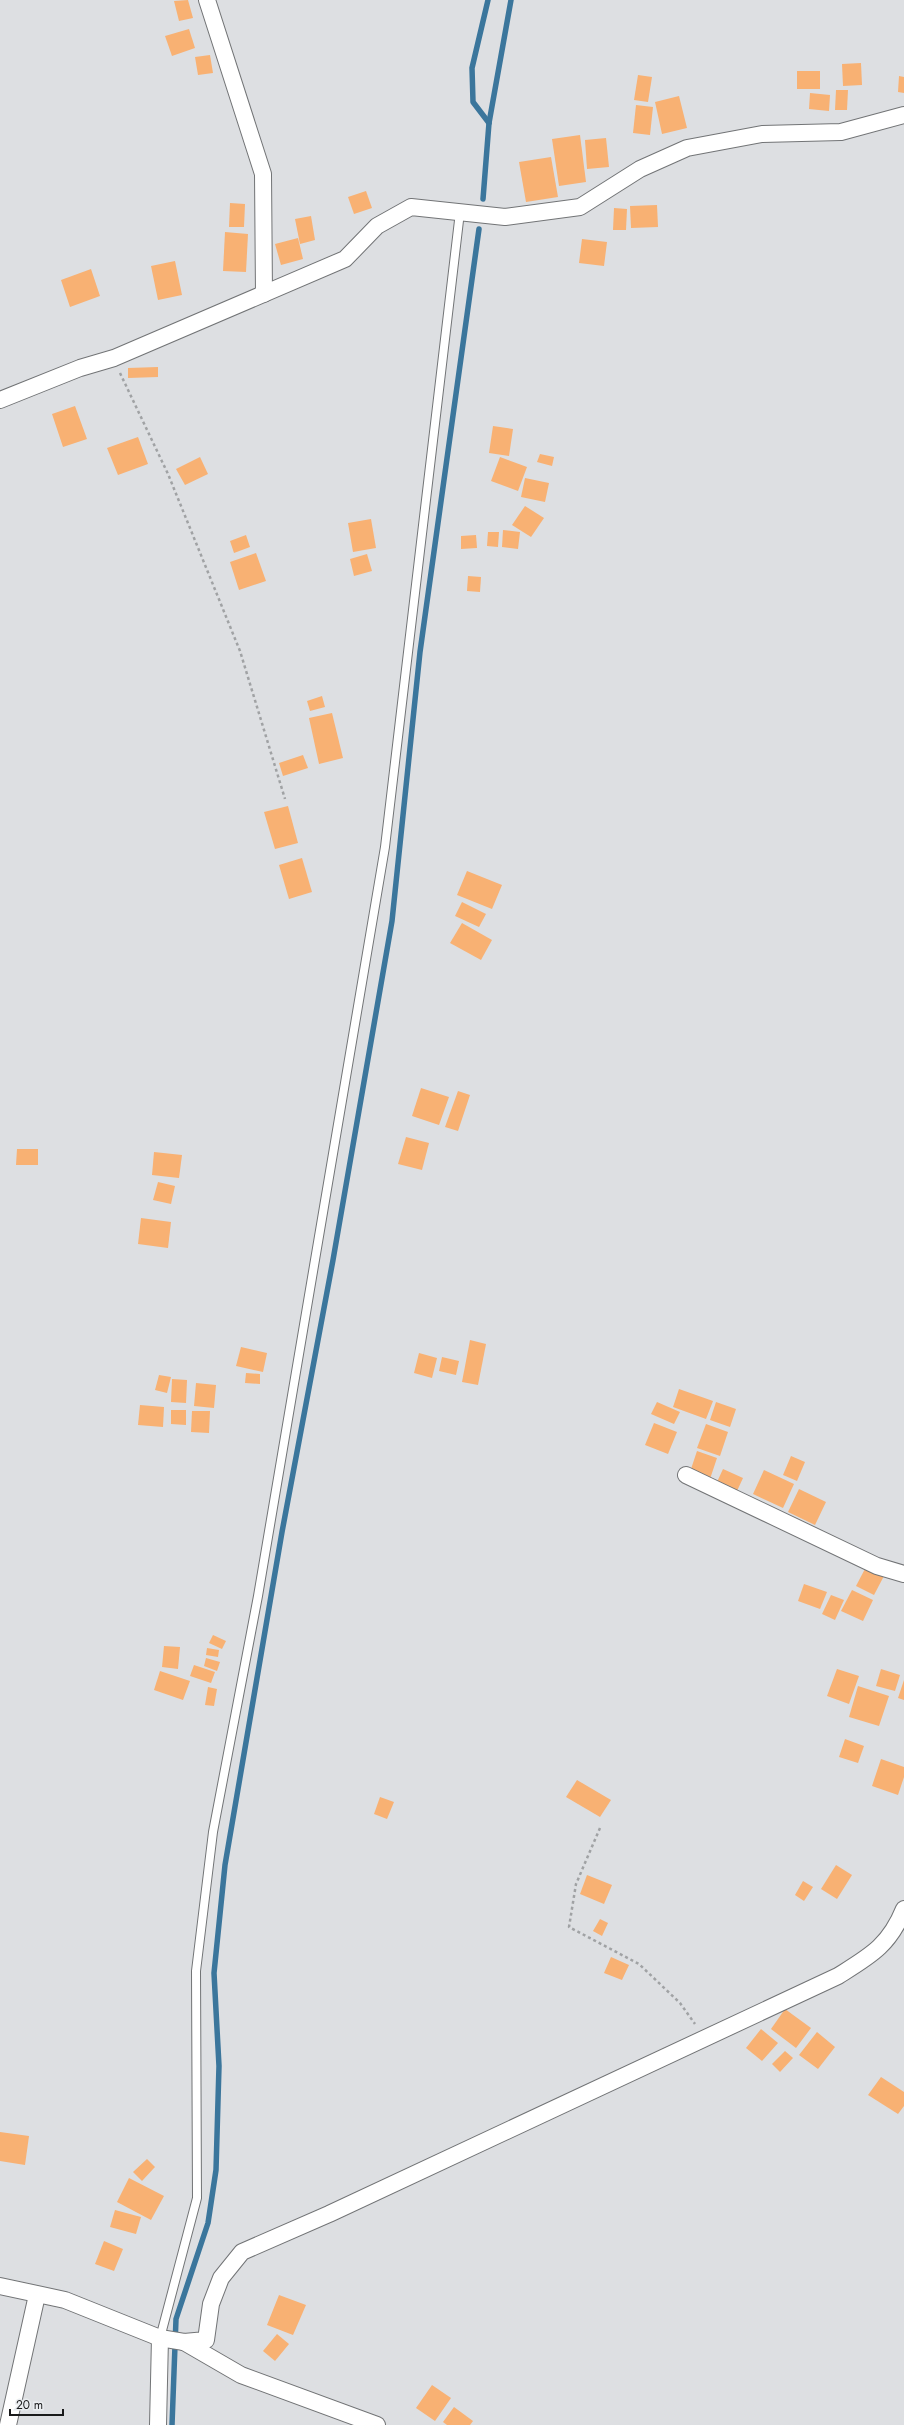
<svg xmlns="http://www.w3.org/2000/svg" width="904" height="2425" viewBox="0 0 904 2425" font-family="Jost,sans-serif">
  <style>
    .lines { fill: none; stroke-linecap: round; stroke-linejoin: round }
    .stream { stroke: #3b769c; stroke-width: 5.5 }
    .building { fill: #f8b173 }
    .lane-casing { stroke: #727476; stroke-width: 10 }
    .street-casing { stroke: #727476; stroke-width: 18 }
    .path { stroke: #a0a2a4; stroke-width: 2.5; stroke-dasharray: 3 3; stroke-linecap: butt }
    .lane { stroke: #fff; stroke-width: 8 }
    .street { stroke: #fff; stroke-width: 16 }
  </style>
  <rect width="100%" height="100%" fill="#dddfe2"/>
  <g class="lines">
    <g class="stream">
      <path d="M488,0L472,68L473,102L489,123"/>
      <path d="M483,199L489,123L511,0"/>
      <path d="M172,2425L176,2319L208,2223L216,2170L219,2066L214,1973L225,1865L282,1532L333,1260L392,921L420,652L479,229"/>
    </g>
  </g>
  <g class="building">
    <path d="M188,0L193,18L179,21L174,1Z"/>
    <path d="M189,29L195,48L172,56L165,36Z"/>
    <path d="M210,55L213,73L198,75L195,57Z"/>
    <path d="M861,63L862,85L843,86L842,64Z"/>
    <rect x="797" y="71" width="23" height="18"/>
    <path d="M638,75L652,77L648,102L634,100Z"/>
    <path d="M899,76L904,77V93L898,92Z"/>
    <path d="M836,90H848L847,110H835Z"/>
    <path d="M810,93L830,95L829,111L809,109Z"/>
    <path d="M679,96L687,128L662,134L655,102Z"/>
    <path d="M636,105L653,107L650,135L633,133Z"/>
    <path d="M580,135L586,182L559,186L552,139Z"/>
    <path d="M606,138L609,167L587,169L585,140Z"/>
    <path d="M551,157L558,197L526,202L519,162Z"/>
    <path d="M366,191L372,208L354,214L348,197Z"/>
    <path d="M230,203L245,204L244,227H229Z"/>
    <path d="M657,205L658,227L631,228L630,206Z"/>
    <path d="M614,208L627,209L626,230H613Z"/>
    <path d="M311,216L315,240L300,244L295,219Z"/>
    <path d="M225,232L248,234L246,272L223,271Z"/>
    <path d="M298,238L303,259L281,265L275,244Z"/>
    <path d="M582,239L607,242L604,266L579,263Z"/>
    <path d="M175,261L182,295L158,300L151,266Z"/>
    <path d="M91,269L100,296L70,307L61,280Z"/>
    <path d="M158,367V377L128,378V368Z"/>
    <path d="M75,406L87,439L63,447L52,414Z"/>
    <path d="M493,426L513,429L509,456L489,453Z"/>
    <path d="M138,437L148,464L118,475L107,448Z"/>
    <path d="M540,454L554,457L552,466L537,462Z"/>
    <path d="M200,457L208,474L185,485L176,469Z"/>
    <path d="M500,457L527,467L518,491L491,481Z"/>
    <path d="M525,478L549,483L545,502L521,497Z"/>
    <path d="M525,506L544,518L531,537L512,525Z"/>
    <path d="M371,519L376,548L353,552L348,523Z"/>
    <path d="M503,530L520,532L518,549L502,547Z"/>
    <path d="M488,532H499L498,547L487,546Z"/>
    <path d="M246,535L250,547L234,553L230,541Z"/>
    <path d="M476,535L477,548L461,549V536Z"/>
    <path d="M256,553L266,581L239,590L230,562Z"/>
    <path d="M367,554L372,571L354,576L350,559Z"/>
    <path d="M468,576L481,577L480,592L467,591Z"/>
    <path d="M322,696L325,707L310,711L307,701Z"/>
    <path d="M332,713L343,758L319,764L309,718Z"/>
    <path d="M303,755L308,768L283,776L279,763Z"/>
    <path d="M288,806L298,843L275,849L264,812Z"/>
    <path d="M302,858L312,892L289,899L279,865Z"/>
    <path d="M467,871L502,885L492,909L457,895Z"/>
    <path d="M462,902L486,914L479,927L455,916Z"/>
    <path d="M462,923L492,940L481,960L450,943Z"/>
    <path d="M421,1088L449,1097L439,1125L412,1116Z"/>
    <path d="M458,1091L470,1095L458,1131L445,1127Z"/>
    <path d="M406,1137L429,1143L422,1170L398,1164Z"/>
    <path d="M17,1149H38V1165H16Z"/>
    <path d="M154,1152L182,1155L179,1178L152,1175Z"/>
    <path d="M158,1182L175,1186L171,1204L153,1200Z"/>
    <path d="M141,1218L171,1222L168,1248L138,1244Z"/>
    <path d="M470,1340L486,1344L478,1385L462,1382Z"/>
    <path d="M241,1347L267,1353L263,1372L236,1366Z"/>
    <path d="M419,1353L437,1358L432,1378L414,1373Z"/>
    <path d="M442,1357L459,1361L456,1375L439,1371Z"/>
    <path d="M246,1373L260,1374V1384L245,1383Z"/>
    <path d="M159,1375L171,1377L167,1393L155,1390Z"/>
    <path d="M172,1379L187,1380L186,1403L171,1402Z"/>
    <path d="M196,1383L216,1385L214,1408L194,1406Z"/>
    <path d="M679,1389L713,1401L706,1419L673,1407Z"/>
    <path d="M657,1402L680,1412L674,1424L651,1414Z"/>
    <path d="M716,1402L736,1409L730,1427L710,1420Z"/>
    <path d="M140,1405L164,1407L163,1427L138,1425Z"/>
    <path d="M171,1410H186V1425L171,1424Z"/>
    <path d="M192,1411H210L209,1433L191,1432Z"/>
    <path d="M654,1423L677,1432L668,1454L645,1445Z"/>
    <path d="M706,1424L728,1432L720,1456L697,1448Z"/>
    <path d="M697,1451L717,1458L710,1479L690,1472Z"/>
    <path d="M791,1456L805,1462L797,1481L783,1475Z"/>
    <path d="M723,1469L743,1478L737,1491L717,1482Z"/>
    <path d="M764,1470L794,1484L783,1508L753,1494Z"/>
    <path d="M799,1489L826,1502L815,1525L788,1512Z"/>
    <path d="M867,1565L885,1574L874,1595L856,1586Z"/>
    <path d="M804,1584L827,1592L820,1609L798,1601Z"/>
    <path d="M852,1590L873,1600L863,1621L841,1611Z"/>
    <path d="M831,1595L844,1600L835,1620L822,1614Z"/>
    <path d="M213,1635L226,1641L222,1649L209,1643Z"/>
    <path d="M164,1646L180,1647L178,1669L162,1667Z"/>
    <path d="M207,1648L219,1650L218,1657L206,1655Z"/>
    <path d="M206,1658L220,1662L217,1671L204,1666Z"/>
    <path d="M194,1665L215,1672L211,1683L190,1676Z"/>
    <path d="M837,1669L859,1676L849,1704L827,1696Z"/>
    <path d="M881,1669L900,1675L895,1691L876,1686Z"/>
    <path d="M160,1671L190,1681L183,1700L154,1690Z"/>
    <path d="M904,1680V1700L898,1698Z"/>
    <path d="M858,1686L889,1696L879,1726L849,1717Z"/>
    <path d="M208,1687L217,1689L214,1706L205,1705Z"/>
    <path d="M845,1739L864,1746L858,1763L839,1757Z"/>
    <path d="M881,1759L904,1767V1777L898,1795L872,1786Z"/>
    <path d="M577,1780L611,1800L600,1817L566,1797Z"/>
    <path d="M380,1797L394,1802L387,1819L374,1814Z"/>
    <path d="M836,1865L852,1875L837,1899L821,1889Z"/>
    <path d="M587,1875L612,1885L604,1904L580,1894Z"/>
    <path d="M803,1881L813,1887L804,1901L795,1895Z"/>
    <path d="M600,1919L608,1923L602,1936L593,1931Z"/>
    <path d="M611,1957L629,1965L622,1980L604,1973Z"/>
    <path d="M785,2009L811,2028L796,2048L771,2029Z"/>
    <path d="M761,2029L778,2043L762,2061L746,2048Z"/>
    <path d="M817,2032L835,2047L818,2069L799,2055Z"/>
    <path d="M785,2051L793,2058L780,2072L772,2064Z"/>
    <path d="M881,2077L904,2092V2106L898,2114L868,2095Z"/>
    <path d="M0,2132L29,2136L25,2165L0,2161Z"/>
    <path d="M147,2159L155,2167L142,2181L133,2172Z"/>
    <path d="M129,2178L164,2196L151,2220L117,2202Z"/>
    <path d="M115,2210L141,2217L136,2234L110,2227Z"/>
    <path d="M104,2241L123,2249L114,2271L95,2264Z"/>
    <path d="M279,2295L306,2305L293,2335L267,2325Z"/>
    <path d="M277,2334L289,2344L275,2361L263,2351Z"/>
    <path d="M432,2385L451,2398L435,2421L416,2408Z"/>
    <path d="M454,2407L473,2421L470,2425H447L443,2422Z"/>
  </g>
  <g class="lines">
    <defs>
      <path id="lane" d="M160,2338L197,2198L196,1971L213,1832L258,1596L385,847L460,212"/>
      <g id="street">
        <path d="M207,0L263,174L264,294"/>
        <path d="M0,400L80,368L114,358L345,259L377,226L411,207L505,217L580,207L640,169L687,148L762,134L841,132L904,115"/>
        <path d="M686,1475L877,1566L904,1574"/>
        <path d="M0,2286L65,2300L160,2338L184,2342L206,2340L211,2304L221,2278L242,2252L329,2214L838,1976C870,1956 889,1946 904,1909"/>
        <path d="M184,2342L241,2375L377,2425"/>
        <path d="M8,2425L37,2295"/>
        <path d="M158,2425L160,2338"/>
      </g>
    </defs>
    <use href="#lane" class="lane-casing"/>
    <use href="#street" class="street-casing"/>
    <g class="path">
      <path d="M120,373L168,474L240,651L285,799"/>
      <path d="M600,1828L576,1884L569,1927L639,1964L680,2003L695,2024"/>
    </g>
    <use href="#lane" class="lane"/>
    <use href="#street" class="street"/>
  </g>
  <path d="M10 2409v6h53v-6" fill="none" stroke="#191a1b" stroke-width="2"/>
  <text x="16" y="2409" font-size="12" fill="#191a1b" stroke="#eaedf0" stroke-width="3" paint-order="stroke">20 m</text>
</svg>
